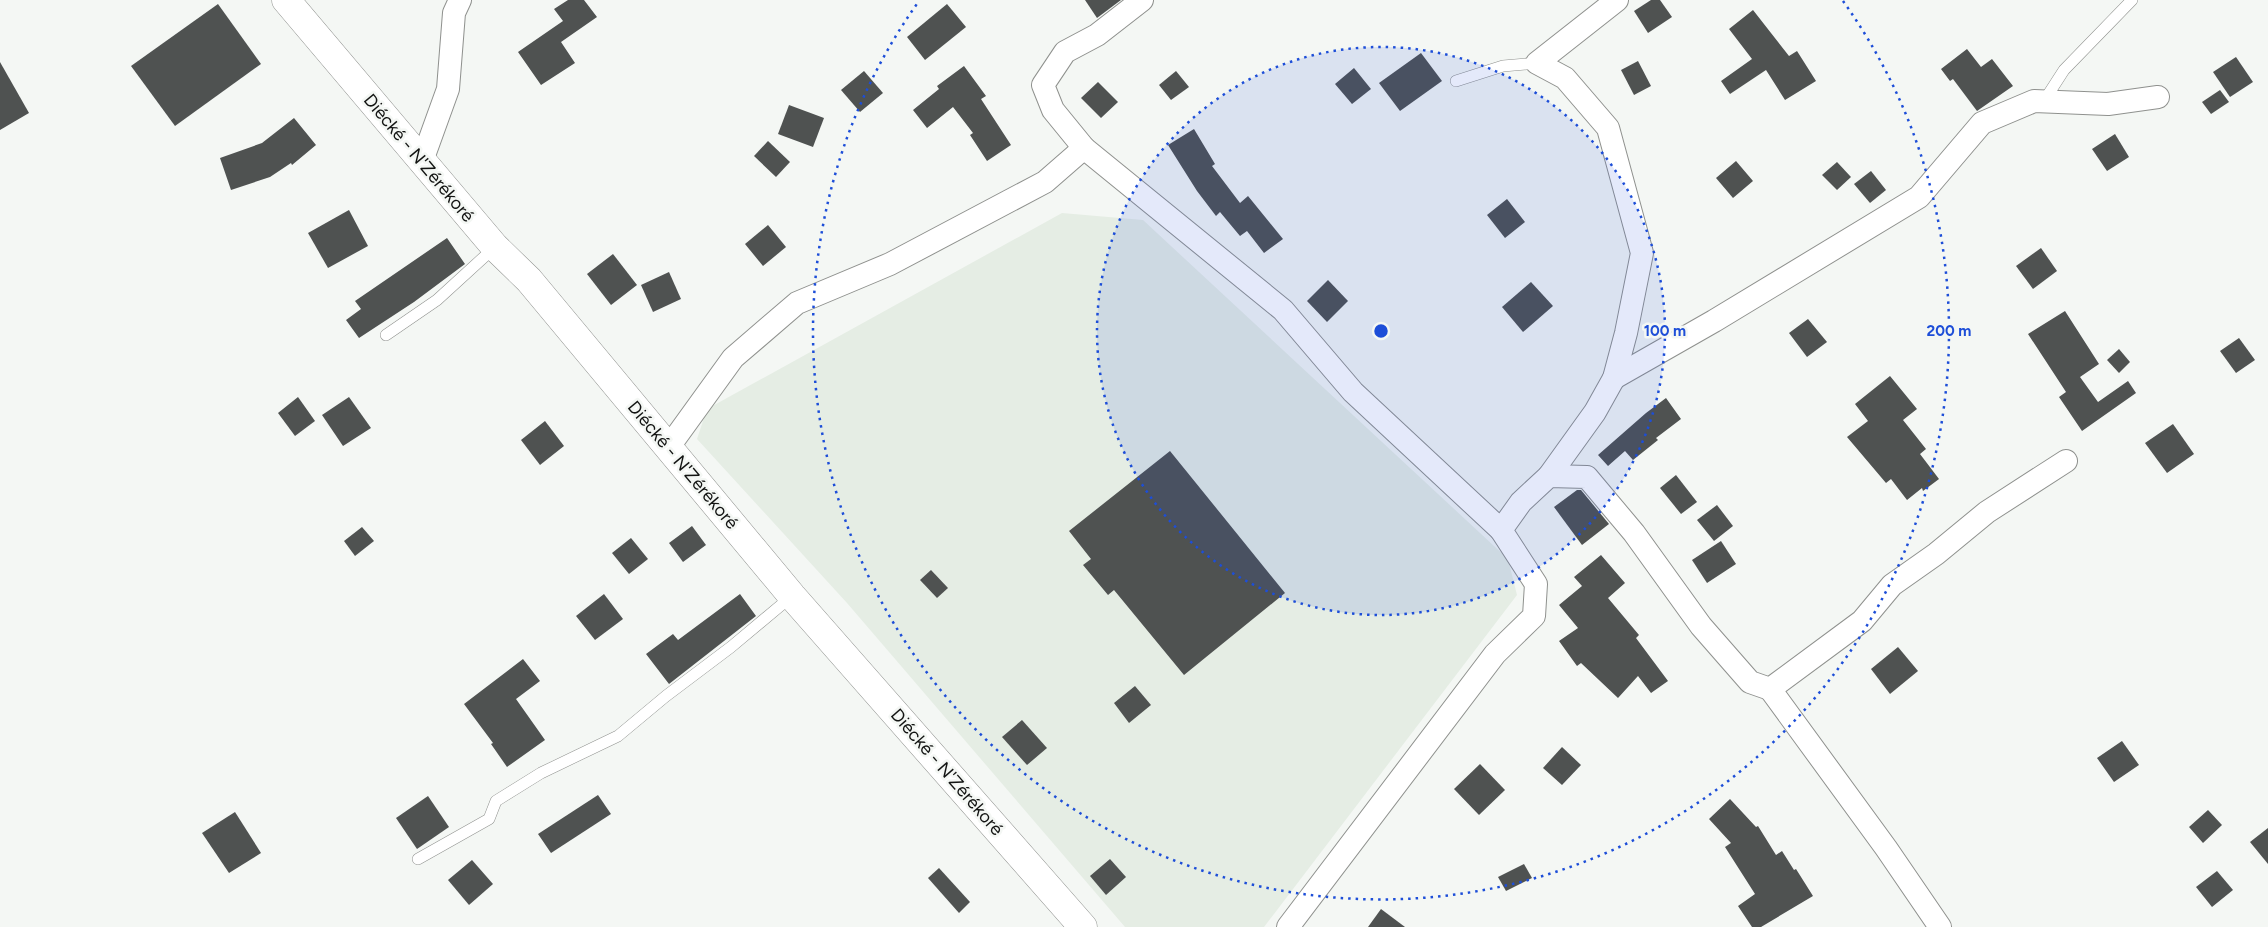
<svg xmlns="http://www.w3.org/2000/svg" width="2268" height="927" viewBox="0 0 2268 927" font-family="Figtree,sans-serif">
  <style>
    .built { fill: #e5ede4 }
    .building { fill: #4f5251 }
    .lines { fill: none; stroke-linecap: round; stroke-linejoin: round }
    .service-casing { stroke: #8f918e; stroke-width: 12 }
    .minor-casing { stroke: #8f918e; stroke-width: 24 }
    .trunk-casing { stroke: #8f918e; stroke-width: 29 }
    .service { stroke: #fff; stroke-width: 11 }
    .minor { stroke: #fff; stroke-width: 22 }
    .trunk { stroke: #fff; stroke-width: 28 }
    .ring { fill: none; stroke: #1d4ed8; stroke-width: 2.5; stroke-dasharray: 2.5 5 }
    .labels { text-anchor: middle; stroke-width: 5; stroke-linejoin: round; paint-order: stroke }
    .street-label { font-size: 18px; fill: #131413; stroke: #f4f7f4 }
    .centre { fill: #1d4ed8; stroke: #f4f7f4; stroke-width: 2.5 }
    .ring-label { font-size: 15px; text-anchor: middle; font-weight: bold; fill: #1d4ed8; stroke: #f4f7f4; stroke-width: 5; stroke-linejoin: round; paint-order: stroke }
  </style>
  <rect width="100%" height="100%" fill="#f4f7f4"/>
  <path class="built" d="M1062,213L1143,220L1508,559L1517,595L1264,927H1125L847,603L697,439L707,409Z"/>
  <g class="building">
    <path d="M568,0H584L597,17L561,42L575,63L541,85L518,52L563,21L554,9Z"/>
    <path d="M1085,0H1121L1097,18Z"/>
    <path d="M1651,0H1660L1672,17L1648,33L1634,11Z"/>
    <path d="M218,4L261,64L175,126L131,66Z"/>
    <path d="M947,4L966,27L925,60L907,37Z"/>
    <path d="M1753,10L1789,56L1797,51L1816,81L1785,100L1766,70L1730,94L1721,81L1752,59L1729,29Z"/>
    <path d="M1967,49L1981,67L1992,59L2013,86L1977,111L1953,79L1950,81L1941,69Z"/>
    <path d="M1421,53L1442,81L1400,111L1379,83Z"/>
    <path d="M2236,57L2253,82L2230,97L2213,72Z"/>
    <path d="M1638,61L1651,86L1634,95L1621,70Z"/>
    <path d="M0,62L29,113L0,130Z"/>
    <path d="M964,66L986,96L981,99L1011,145L987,161L970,135L973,133L953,107L927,128L913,110L939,89L937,86Z"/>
    <path d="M1354,68L1371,89L1352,104L1335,84Z"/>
    <path d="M864,71L883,93L860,112L841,90Z"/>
    <path d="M1176,71L1189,87L1171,100L1159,85Z"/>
    <path d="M1098,82L1118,102L1101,118L1081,98Z"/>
    <path d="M2220,90L2229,102L2211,114L2202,102Z"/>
    <path d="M789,105L824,118L813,147L778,134Z"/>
    <path d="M294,118L316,145L292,165L291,163L270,177L231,190L220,158L262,143Z"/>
    <path d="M1194,129L1215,164L1212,166L1240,203L1248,196L1283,239L1264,253L1247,231L1240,236L1220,212L1216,216L1197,191L1168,145Z"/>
    <path d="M2115,134L2129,157L2107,171L2092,149Z"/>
    <path d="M768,141L790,162L776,177L754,156Z"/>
    <path d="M1736,161L1753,181L1733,198L1716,178Z"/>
    <path d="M1837,162L1851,177L1837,190L1822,175Z"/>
    <path d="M1871,171L1886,190L1870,203L1854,184Z"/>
    <path d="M1507,199L1525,222L1505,238L1487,215Z"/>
    <path d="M349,210L368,246L328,268L308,233Z"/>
    <path d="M768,225L786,247L763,266L745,244Z"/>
    <path d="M447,238L465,264L414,302L359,338L346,320L361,309L355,301Z"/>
    <path d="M2041,248L2057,271L2033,289L2016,266Z"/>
    <path d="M613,254L637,285L611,305L587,274Z"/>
    <path d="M669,272L681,299L653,312L641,285Z"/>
    <path d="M1328,280L1348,301L1327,322L1307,301Z"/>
    <path d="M1531,282L1553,306L1523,332L1502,307Z"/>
    <path d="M2065,311L2099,364L2080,377L2098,402L2128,381L2136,393L2082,431L2059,397L2066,392L2028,334Z"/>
    <path d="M1808,319L1827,342L1807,357L1789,333Z"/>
    <path d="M2239,338L2255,360L2236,373L2220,351Z"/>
    <path d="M2119,349L2130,362L2119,373L2107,360Z"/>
    <path d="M1890,376L1917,409L1903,420L1926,449L1920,454L1939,479L1923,491L1922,488L1907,500L1891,479L1886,483L1847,437L1868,421L1855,404Z"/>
    <path d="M298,397L315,421L295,436L278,413Z"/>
    <path d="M349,397L371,428L343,446L322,415Z"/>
    <path d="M1666,398L1681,419L1656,438L1658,440L1633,460L1625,451L1608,466L1598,455L1646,413Z"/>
    <path d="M545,421L564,446L540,465L521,440Z"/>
    <path d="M2173,424L2194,454L2167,473L2145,443Z"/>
    <path d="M1170,451L1285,593L1184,675L1114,590L1108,595L1083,565L1091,559L1069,531Z"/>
    <path d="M1676,475L1697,502L1681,514L1660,488Z"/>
    <path d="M1577,490H1581L1609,524L1582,545L1554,507Z"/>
    <path d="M1717,505L1733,526L1714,541L1697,520Z"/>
    <path d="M692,526L706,545L683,562L669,543Z"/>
    <path d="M362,527L374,541L355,556L344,541Z"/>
    <path d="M631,538L648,559L629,574L612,553Z"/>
    <path d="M1721,541L1736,564L1707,583L1692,560Z"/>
    <path d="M1601,555L1625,583L1608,598L1639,635L1636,638L1668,681L1651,693L1638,676L1618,698L1581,663L1577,666L1559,641L1578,628L1559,605L1582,586L1574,577Z"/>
    <path d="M931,570L948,588L937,598L920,580Z"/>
    <path d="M604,594L623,619L595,640L576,616Z"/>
    <path d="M740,594L756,616L669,684L646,654L673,634L678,640Z"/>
    <path d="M1898,647L1918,671L1890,694L1871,669Z"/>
    <path d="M523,659L540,681L516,699L545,740L507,767L491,744L493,743L464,704Z"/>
    <path d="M1135,686L1151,705L1129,723L1114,703Z"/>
    <path d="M1022,720L1047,748L1027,765L1002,737Z"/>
    <path d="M2122,741L2139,765L2114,782L2097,758Z"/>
    <path d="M1562,747L1581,765L1562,785L1543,768Z"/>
    <path d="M1480,764L1505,790L1479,815L1454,789Z"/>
    <path d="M598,795L611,814L551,853L538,834Z"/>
    <path d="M428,796L449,827L417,849L396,818Z"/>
    <path d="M1730,799L1756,827L1758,826L1776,855L1782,851L1794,870L1796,869L1813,896L1761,927H1752L1738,906L1755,894L1725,847L1731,843L1709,819Z"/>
    <path d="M2208,810L2222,825L2203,843L2189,827Z"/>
    <path d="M235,812L261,853L229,873L202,833Z"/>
    <path d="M2268,828V864L2250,842Z"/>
    <path d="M1110,859L1126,877L1106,895L1090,876Z"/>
    <path d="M472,860L493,884L469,905L448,880Z"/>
    <path d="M1524,864L1532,878L1506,891L1498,877Z"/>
    <path d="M939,868L970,902L959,913L928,878Z"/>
    <path d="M2217,871L2233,890L2212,907L2196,887Z"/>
    <path d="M1381,909L1405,927H1368Z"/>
  </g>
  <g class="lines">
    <defs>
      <g id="service">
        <path d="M1456,81L1503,66L1537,63"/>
        <path d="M2044,101L2064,70L2132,0"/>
        <path d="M386,335L437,300L495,247"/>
        <path d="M418,859L489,819L496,801L541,773L618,736L666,696L731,647L792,596"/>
      </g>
      <g id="minor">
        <path d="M1084,148L1053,110L1043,85L1065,52L1097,35L1142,0"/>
        <path d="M422,161L448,89L454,13L460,0"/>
        <path d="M1614,378L1714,321L1919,197L1982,123L2034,101L2108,104L2158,97"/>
        <path d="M668,448L733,358L797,303L890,264L1045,182L1084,148L1283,310L1353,392L1501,530"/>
        <path d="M1549,476L1595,412L1614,378L1626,333L1642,253L1608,128L1565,78L1537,63L1617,0"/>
        <path d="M1770,689L1886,848L1940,927"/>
        <path d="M1288,927L1495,654L1534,616L1536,584L1501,530L1521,502L1549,476L1587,477L1634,533L1701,626L1750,682L1770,689L1862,621L1892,585L1936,554L1987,512L2066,461"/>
      </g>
      <path id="trunk" d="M286,0L495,247L529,280L792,596L1083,927"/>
    </defs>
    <use href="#service" class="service-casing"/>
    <use href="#minor" class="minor-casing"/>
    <use href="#trunk" class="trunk-casing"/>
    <use href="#service" class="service"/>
    <use href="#minor" class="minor"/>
    <use href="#trunk" class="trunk"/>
  </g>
  <circle cx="1381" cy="331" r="284" fill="#1d4ed8" fill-opacity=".12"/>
  <g class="ring">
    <circle cx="1381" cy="331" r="284"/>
    <path d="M1843 1A568 568 0 1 1 919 1"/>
  </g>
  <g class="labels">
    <g class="street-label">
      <text transform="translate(419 158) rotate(50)" y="6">Diécké - N'Zérékoré</text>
      <text transform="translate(683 465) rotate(50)" y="6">Diécké - N'Zérékoré</text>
      <text transform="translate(947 772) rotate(49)" y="6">Diécké - N'Zérékoré</text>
    </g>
  </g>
  <circle cx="1381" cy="331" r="8" class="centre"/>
  <g class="ring-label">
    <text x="1665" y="336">100 m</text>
    <text x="1949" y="336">200 m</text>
  </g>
</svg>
